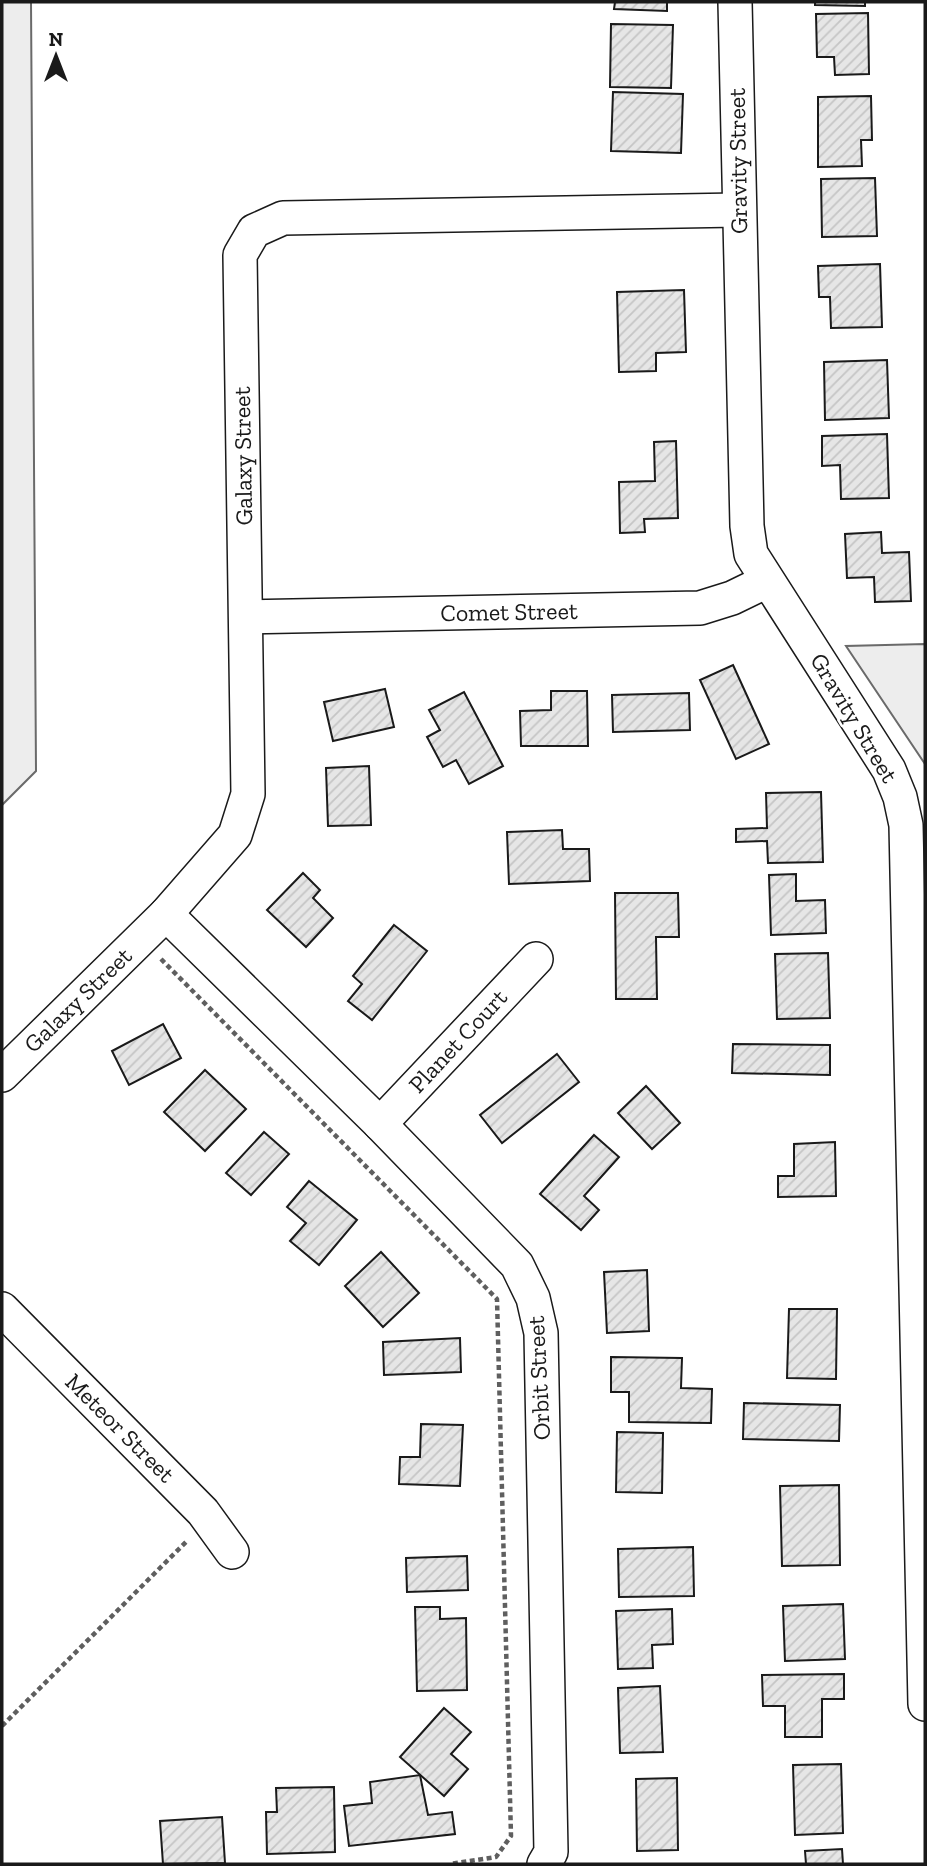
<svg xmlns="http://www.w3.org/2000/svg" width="927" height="1866" viewBox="0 0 927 1866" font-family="'Zilla Slab',serif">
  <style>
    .built { fill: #ededed; stroke: #6a6a6a; stroke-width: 2 }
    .building { fill: url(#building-hatch); stroke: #1a1a1a; stroke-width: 2 }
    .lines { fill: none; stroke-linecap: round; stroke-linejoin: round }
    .minor-casing { stroke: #1a1a1a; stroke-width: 36 }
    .path { stroke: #5f5f5f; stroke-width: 4.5; stroke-dasharray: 5 3.5; stroke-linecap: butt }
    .minor { stroke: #fff; stroke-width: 33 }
    .labels { text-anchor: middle; stroke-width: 5; stroke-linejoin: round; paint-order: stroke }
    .street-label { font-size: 24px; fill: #1a1a1a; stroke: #fff }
  </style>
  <defs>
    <pattern id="building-hatch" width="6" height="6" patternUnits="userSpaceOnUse" patternTransform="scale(1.75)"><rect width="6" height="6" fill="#e6e6e6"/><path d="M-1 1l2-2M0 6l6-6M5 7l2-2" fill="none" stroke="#c5c5c5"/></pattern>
  </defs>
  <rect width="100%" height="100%" fill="#fff"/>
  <g class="built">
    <path d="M2,2H31L36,771L2,805Z"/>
    <path d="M925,644V764L846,646Z"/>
  </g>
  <g class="building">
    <path d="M615,2H667V11L614,9Z"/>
    <path d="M815,2H865V6L815,5Z"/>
    <path d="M868,13L869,74L835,75L834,57H817L816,14Z"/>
    <path d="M611,24L673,25L671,88L610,87Z"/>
    <path d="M613,92L683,94L681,153L611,151Z"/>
    <path d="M871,96L872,140H861L862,166L818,167V97Z"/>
    <path d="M875,178L877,236L822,237L821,179Z"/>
    <path d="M880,264L882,327L831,328L830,297H819L818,266Z"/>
    <path d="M684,290L686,352L656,353V371L619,372L617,292Z"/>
    <path d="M887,360L889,418L825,420L824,362Z"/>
    <path d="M887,434L889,498L841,499L840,465L822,466V436Z"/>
    <path d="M676,441L678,518L644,519L645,532L620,533L619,482L655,481L654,442Z"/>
    <path d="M881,532L882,553L909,552L911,601L875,602L874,577L847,578L845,534Z"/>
    <path d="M733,665L769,744L736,759L700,680Z"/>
    <path d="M385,689L394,727L333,741L324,702Z"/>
    <path d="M551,691H587L588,746H521L520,711L551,710Z"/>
    <path d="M464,692L503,766L469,784L456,760L443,767L427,737L440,730L429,710Z"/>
    <path d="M689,693L690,730L613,732L612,695Z"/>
    <path d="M369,766L371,825L328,826L326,768Z"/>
    <path d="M821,792L823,862L768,863L767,841L736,842V829L767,828L766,793Z"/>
    <path d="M562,830L563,849H589L590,881L509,884L507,832Z"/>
    <path d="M303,873L320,890L313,898L333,918L306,947L267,910Z"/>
    <path d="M796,874V901L825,900L826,933L771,935L769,875Z"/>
    <path d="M615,893H678L679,937H656L657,999H616Z"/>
    <path d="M394,925L427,951L372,1020L348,1001L362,984L353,976Z"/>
    <path d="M828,953L830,1018L777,1019L775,954Z"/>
    <path d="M163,1024L181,1058L129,1085L112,1051Z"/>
    <path d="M733,1044L830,1045V1075L732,1073Z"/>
    <path d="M557,1054L579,1082L502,1143L480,1115Z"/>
    <path d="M205,1070L246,1109L205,1151L164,1112Z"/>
    <path d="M646,1086L680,1123L652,1149L618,1113Z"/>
    <path d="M264,1132L289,1154L251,1195L226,1173Z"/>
    <path d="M594,1135L619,1157L584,1196L599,1210L581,1230L540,1194Z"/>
    <path d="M835,1142L836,1196L778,1197V1176H794V1144Z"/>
    <path d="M309,1181L357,1220L319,1265L290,1241L306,1223L287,1207Z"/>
    <path d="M381,1252L419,1293L383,1327L345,1286Z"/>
    <path d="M647,1270L649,1331L607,1333L604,1272Z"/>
    <path d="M789,1309H837L836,1379L787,1378Z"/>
    <path d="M460,1338L461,1372L384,1375L383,1342Z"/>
    <path d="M611,1357L682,1358L681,1388L712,1389L711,1423L629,1422V1392H611Z"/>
    <path d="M744,1403L840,1405L839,1441L743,1439Z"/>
    <path d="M421,1424L463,1425L460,1486L399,1484L400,1457H420Z"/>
    <path d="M617,1432L663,1433L662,1493L616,1492Z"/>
    <path d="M839,1485L840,1565L782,1566L780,1486Z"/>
    <path d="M693,1547L694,1596L619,1597L618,1549Z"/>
    <path d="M467,1556L468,1590L407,1592L406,1558Z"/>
    <path d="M843,1604L845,1659L785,1661L783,1606Z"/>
    <path d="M415,1607H440V1619L466,1618L467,1690L417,1691Z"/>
    <path d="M672,1609L673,1644L652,1645L653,1668L618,1669L616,1611Z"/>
    <path d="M844,1674V1699H822V1737H785V1706H763L762,1675Z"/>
    <path d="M660,1686L663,1752L620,1753L618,1688Z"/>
    <path d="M444,1708L471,1732L451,1754L468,1769L444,1796L400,1757Z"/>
    <path d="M841,1764L843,1833L795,1835L793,1765Z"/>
    <path d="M420,1775L428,1815L452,1812L455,1834L349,1846L344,1806L372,1803L370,1782Z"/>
    <path d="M677,1778L678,1850L637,1851L636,1779Z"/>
    <path d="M334,1787L335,1852L267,1854L266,1812H277L276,1788Z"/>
    <path d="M222,1817L225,1863L163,1864L160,1821Z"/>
    <path d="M842,1849L843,1864H806L805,1851Z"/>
  </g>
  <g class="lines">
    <defs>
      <g id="minor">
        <path d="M735,2L747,526L751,554L889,770L900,797L906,825L925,1704"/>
        <path d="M246,617L700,608L732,598L767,581"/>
        <path d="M166,914L380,1124L517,1265L533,1298L541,1333L551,1852L544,1864"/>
        <path d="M2,1075L166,914L235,835L248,794L240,255L254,231L283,218L738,210"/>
        <path d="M380,1124L536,959"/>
        <path d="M2,1309L203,1512L232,1552"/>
      </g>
    </defs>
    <use href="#minor" class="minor-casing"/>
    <g class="path">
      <path d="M161,959L497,1299L511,1836L496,1857L450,1864"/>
      <path d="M2,1726L187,1541"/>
    </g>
    <use href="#minor" class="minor"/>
  </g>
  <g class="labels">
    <g class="street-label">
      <text transform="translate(738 161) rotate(-91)" y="8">Gravity Street</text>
      <text transform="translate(243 456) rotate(-91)" y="8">Galaxy Street</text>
      <text transform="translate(509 612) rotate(-1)" y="8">Comet Street</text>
      <text transform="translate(854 718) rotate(59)" y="8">Gravity Street</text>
      <text transform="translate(78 1000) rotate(-44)" y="8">Galaxy Street</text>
      <text transform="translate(458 1041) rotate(-47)" y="8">Planet Court</text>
      <text transform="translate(539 1378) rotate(-93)" y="8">Orbit Street</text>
      <text transform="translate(120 1428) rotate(45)" y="8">Meteor Street</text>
    </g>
  </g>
  <rect width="927" height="1866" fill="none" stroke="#1a1a1a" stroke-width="7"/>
  <g transform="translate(56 56)" stroke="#ffffff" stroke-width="5" paint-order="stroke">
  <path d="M0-5L12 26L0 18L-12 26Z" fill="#1a1a1a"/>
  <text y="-10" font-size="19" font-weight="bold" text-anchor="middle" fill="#1a1a1a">N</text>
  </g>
</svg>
